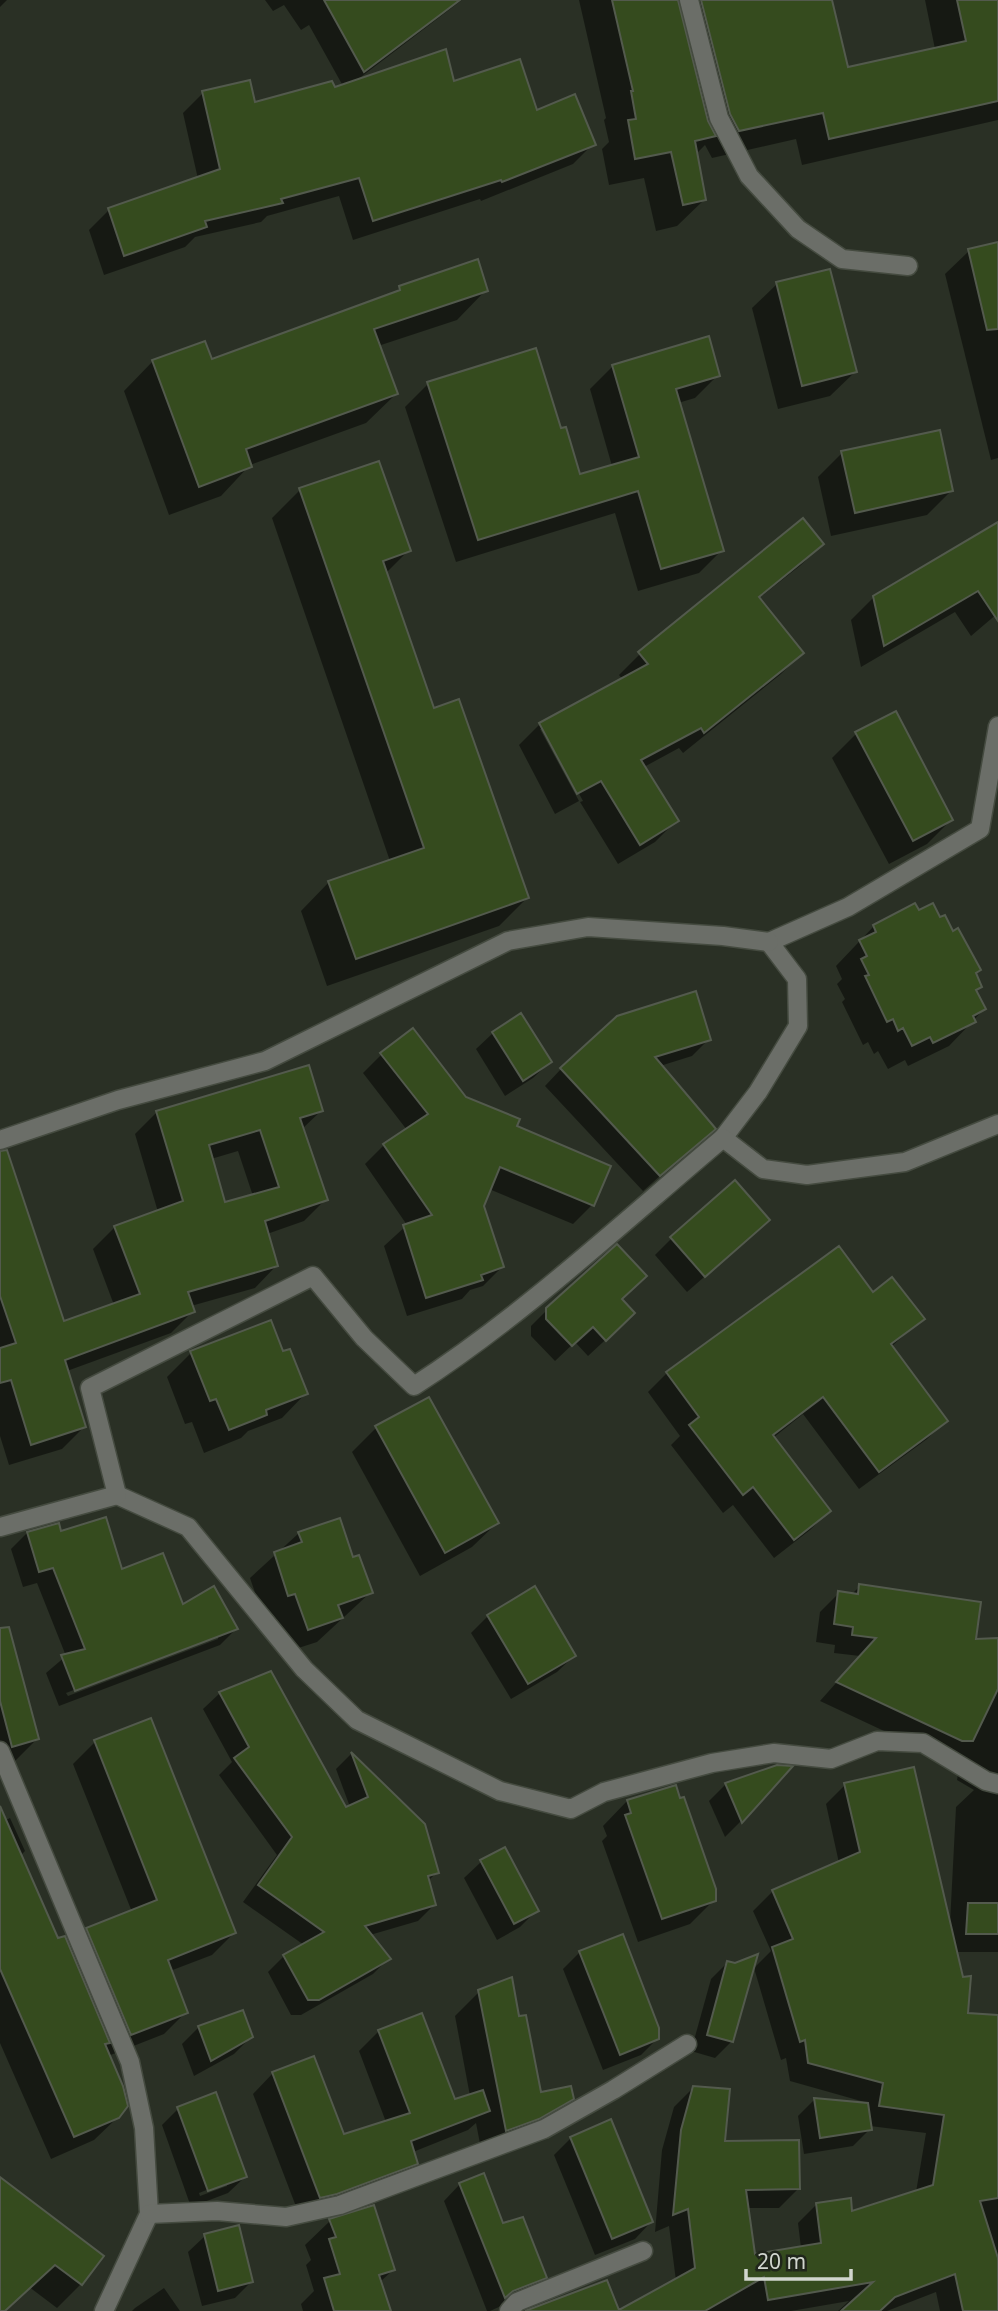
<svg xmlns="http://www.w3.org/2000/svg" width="998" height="2311" viewBox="0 0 998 2311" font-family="'Noto Sans',sans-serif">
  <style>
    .shadow { fill: #0007; fill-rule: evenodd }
    .building { fill: #354b1e; stroke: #535a4d; stroke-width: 2; fill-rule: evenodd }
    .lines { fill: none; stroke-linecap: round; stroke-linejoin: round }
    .minor-casing { stroke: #454b40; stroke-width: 21 }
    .minor { stroke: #6b6e68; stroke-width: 18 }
  </style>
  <rect width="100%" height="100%" fill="#2a3025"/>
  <g class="shadow">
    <path d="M0,0H7L0,7Z"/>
    <path d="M265,0H462L357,80L453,84L536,112L593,144L573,164L481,201L480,199L353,240L339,196L267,216L261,222L195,237L185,247L104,275L89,230L109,210L198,179L183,113L203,93L254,104L343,86L309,25L301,30L284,5L273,11Z"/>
    <path d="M579,0H831L846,69L935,49L925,0H998V120L802,165L796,139L712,158L705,145L696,154L705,199L677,226L656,231L644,178L609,185L602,149L609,142L604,120L606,118Z"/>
    <path d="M998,244V458L991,460L945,274L969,251Z"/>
    <path d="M777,284L855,372L830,396L778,409L752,308Z"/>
    <path d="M400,288L486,290L457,320L378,346L396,394L366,423L250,465L221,496L169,515L124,391L153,361H211L392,295Z"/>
    <path d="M613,366L718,375L695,398L678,403L722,550L699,573L638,591L615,513L456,562L405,407L428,384L560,430L579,476L612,466L590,389Z"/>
    <path d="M842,453L951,491L927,515L831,536L818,477Z"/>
    <path d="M300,490L409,550L385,574L433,710L527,898L499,926L327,986L301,911L329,882L390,861L272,518Z"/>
    <path d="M998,524V613L971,636L955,612L861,667L851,620L874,597Z"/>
    <path d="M822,544L801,565L758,599L802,653L781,674L683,753L679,748L644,767L676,821L655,842L618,864L580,802L583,801L544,729H540L579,801L555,814L519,745L540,724L623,680L619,675L640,654Z"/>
    <path d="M856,734L951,820L927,844L889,864L832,758Z"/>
    <path d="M874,926L974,974L980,986L975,991L984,1009L973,1021L949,1046L908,1066L905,1060L888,1069L878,1051L874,1054L868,1042L863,1045L842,1002L845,999L837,984L842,979L836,966Z"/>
    <path d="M493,1033L550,1062L533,1078L505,1096L476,1049Z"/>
    <path d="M709,1039L692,1056L660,1066L713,1129L643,1191L545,1086L561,1069Z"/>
    <path d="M382,1054L515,1127L608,1167L592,1205L573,1224L489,1189L482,1206L502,1267L483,1286L470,1290L462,1299L407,1316L384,1246L407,1225L365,1164L384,1145L407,1130L363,1073Z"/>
    <path d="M321,1111L302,1129L326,1199L304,1221L267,1234L276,1266L255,1288L191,1306L193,1311L171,1333L67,1371L84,1427L62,1449L9,1465L0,1436V1152L63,1324L114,1305L93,1249L115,1227L158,1212L135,1134L157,1112ZM238,1151L253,1196L224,1204L211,1159Z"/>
    <path d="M751,1236L687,1292L655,1255L672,1238Z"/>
    <path d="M873,1294L922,1319L891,1347L946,1420L927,1439L859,1489L803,1414L773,1438L829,1511L810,1530L774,1558L733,1505L723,1513L671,1445L680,1436L648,1392L667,1373Z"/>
    <path d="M620,1300L616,1330L588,1356L575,1342L555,1361L531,1336V1326L548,1309Z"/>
    <path d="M191,1353H282L306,1393L282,1418L248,1431L241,1438L204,1453L192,1422L185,1424L167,1377Z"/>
    <path d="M376,1428L497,1523L472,1547L420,1576L352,1452Z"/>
    <path d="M27,1533H60L120,1571L182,1606L236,1629L220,1645L59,1706L46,1673L66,1656L37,1583L23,1587L11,1549ZM218,1635V1639L68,1696L66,1693Z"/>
    <path d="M299,1533L352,1560L371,1592L317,1642L283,1653L264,1619L250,1578Z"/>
    <path d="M860,1586L974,1641L998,1640V1952H956L966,2014L998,2016V2311H940L936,2292L887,2311H838L849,2301L791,2311H621L676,2281L669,2226L655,2232L662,2150L674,2107L694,2087L723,2143L798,2189L779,2208H747L753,2256L801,2248L798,2223L817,2204L850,2213L916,2192L926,2133L870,2126V2129L853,2146L804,2154L798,2116L814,2100L868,2105V2103L790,2081L786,2058L781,2060L754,1968L771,1951L753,1911L773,1891L839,1863L826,1804L845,1785L950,1923L956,1807L974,1790L957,1780L958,1774L963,1768L820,1701L860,1656L834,1653L835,1645L816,1642L820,1612L839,1593L851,1595Z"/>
    <path d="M488,1616L574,1656L557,1672L511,1699L471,1633Z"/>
    <path d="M0,1673L37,1739L14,1762L0,1766Z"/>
    <path d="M271,1673L345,1809L350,1807L336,1769L351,1754L423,1825L437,1872L427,1882L434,1905L418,1921L370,1935L389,1958L373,1974L301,2015H291L268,1972L284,1956L304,1945L243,1902L277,1855L219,1775L232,1762L203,1709L220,1693Z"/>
    <path d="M95,1742L234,1933L212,1955L170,1971L186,2012L164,2034L108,2056L118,2117L94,2140L51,2159L0,2043V1823L10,1818L25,1851L20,1856L57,1940L68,1948L87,1929L132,1912L73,1764Z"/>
    <path d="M789,1768L741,1821L725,1837L709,1801L726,1784Z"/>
    <path d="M627,1801L714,1900L690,1924L638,1942L602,1841L607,1836L603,1826Z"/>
    <path d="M481,1862L536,1911L520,1927L497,1940L464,1878Z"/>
    <path d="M580,1952L658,2038L641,2055L603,2070L563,1969Z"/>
    <path d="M727,1963L732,2041L715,2058L691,2051L711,1979Z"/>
    <path d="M479,1992L518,2018L540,2094L572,2099L547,2123L482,2154L476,2123L468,2130L413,2152L416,2163L396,2183L300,2217L253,2094L273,2073L343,2136L386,2122L359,2051L379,2031L454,2101L470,2096L455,2016Z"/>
    <path d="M199,2027L251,2037L234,2054L194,2076L182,2044Z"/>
    <path d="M178,2109L245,2177L228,2193L191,2207L162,2125ZM227,2182V2186L200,2196L199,2193Z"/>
    <path d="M571,2138L651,2222L635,2239L595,2255L554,2155Z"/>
    <path d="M0,2179L102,2257L81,2284L57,2308L0,2265Z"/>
    <path d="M460,2184L502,2225L545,2277L528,2294L490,2311H487L444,2201Z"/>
    <path d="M373,2207L393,2270L380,2282L389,2311H303L301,2304L314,2291L306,2265L311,2260L305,2245L330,2221Z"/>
    <path d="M205,2236L252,2281L235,2298L202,2306L188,2252Z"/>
    <path d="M164,2288L180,2311H132L135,2308Z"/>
  </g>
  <g class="building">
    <path d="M324,0H460L364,72Z"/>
    <path d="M612,0H678L708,121L716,136L695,141L706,200L683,205L671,152L635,159L628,120L636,119L631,91H633Z"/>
    <path d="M701,0H832L848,67L966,41L957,0H998V101L829,139L823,113L739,131L730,114Z"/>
    <path d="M446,49L454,81L520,59L537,110L575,94L596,145L502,182L501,180L373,221L359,178L281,199L283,203L205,221L207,227L124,256L108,208L220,169L202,91L250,80L255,102L332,81L335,87Z"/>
    <path d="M998,242V329L987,330L968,249Z"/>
    <path d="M478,259L488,291L374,329L398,394L246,449L252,467L199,487L152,360L205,341L212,359L400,290L399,286Z"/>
    <path d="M830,269L857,372L802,386L776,282Z"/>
    <path d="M709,336L720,376L676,389L724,551L661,569L638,491L478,540L427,382L536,348L561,428L566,427L580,474L639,457L612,365Z"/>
    <path d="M940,430L953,491L855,513L841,451Z"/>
    <path d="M379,461L411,551L383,561L434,708L459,699L529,898L356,959L328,881L424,848L299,488Z"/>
    <path d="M803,518L824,544L759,597L804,653L704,733L701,728L641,760L679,821L640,845L601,781L577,794L539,723L648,664L638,652Z"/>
    <path d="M998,522V621L978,591L884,646L873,596Z"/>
    <path d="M896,711L953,820L913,841L855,732Z"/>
    <path d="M915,903L919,910L933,903L940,917L945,915L953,931L958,928L981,970L976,973L982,987L976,990L986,1009L973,1016L976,1022L933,1043L930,1037L912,1046L903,1028L898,1031L893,1019L887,1022L865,976L869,975L861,959L867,956L859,940L876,932L873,925Z"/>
    <path d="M696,991L711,1040L655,1057L716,1129L660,1176L560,1068L617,1016Z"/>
    <path d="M521,1013L552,1062L523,1081L492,1032Z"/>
    <path d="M413,1028L466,1097L520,1119L517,1126L611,1166L594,1206L500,1167L484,1206L504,1267L481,1275L483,1280L426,1298L403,1225L432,1215L383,1144L428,1114L380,1053Z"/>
    <path d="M309,1065L323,1111L300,1118L328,1200L265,1221L278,1266L188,1292L195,1312L65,1360L86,1427L31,1445L11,1380L0,1383V1348L16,1343L0,1296V1151L7,1150L64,1321L140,1294L114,1226L183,1201L156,1111ZM260,1130L279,1187L225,1202L209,1145Z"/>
    <path d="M735,1180L770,1220L705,1277L670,1237Z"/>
    <path d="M617,1244L647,1276L622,1299L635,1313L606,1341L593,1327L572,1346L546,1319V1308Z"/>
    <path d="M839,1246L873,1292L892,1277L925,1319L891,1344L948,1421L879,1472L823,1397L773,1435L831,1511L794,1540L753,1487L743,1495L689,1425L699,1417L666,1372Z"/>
    <path d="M271,1320L283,1351L290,1349L308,1394L266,1410L267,1415L229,1430L216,1399L210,1401L190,1351Z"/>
    <path d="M429,1397L499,1523L445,1553L375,1426Z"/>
    <path d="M106,1517L122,1569L163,1553L183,1604L214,1586L238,1629L75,1691L61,1655L85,1649L53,1568L39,1572L27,1532L59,1523L61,1531Z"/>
    <path d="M340,1518L353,1557L359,1555L373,1593L338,1605L343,1618L308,1630L295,1594L288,1596L274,1552L302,1542L298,1532Z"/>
    <path d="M859,1584L981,1602L976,1639L998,1638V1689L973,1741H962L836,1682L876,1638L852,1635L853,1627L834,1624L838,1591L858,1594Z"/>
    <path d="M535,1586L576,1656L528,1684L487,1615Z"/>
    <path d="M9,1627L39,1739L12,1747L0,1701V1628Z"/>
    <path d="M271,1671L346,1807L368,1797L351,1752L425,1824L439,1873L428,1876L436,1905L365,1926L391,1959L319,2000H308L283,1955L324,1932L258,1885L292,1837L234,1758L249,1747L219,1692Z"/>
    <path d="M151,1718L236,1933L168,1960L188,2013L131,2035L86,1928L157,1900L94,1740Z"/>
    <path d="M777,1765L793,1766L742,1823L725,1783Z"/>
    <path d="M914,1767L963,1977L971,1976L968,2013L998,2015V2198L980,2201L998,2258V2311H963L955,2274L895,2297L880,2311H841L873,2282L768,2300L764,2277L705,2311H525L607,2280L619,2310L695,2268L688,2209L673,2215L681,2130L693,2086L730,2089L725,2141L799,2140L800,2189L746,2190L755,2254L821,2243L816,2203L851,2198L852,2211L933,2185L944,2115L879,2106L883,2083L808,2063L805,2040L800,2042L772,1947L793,1939L772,1890L860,1852L844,1783Z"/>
    <path d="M676,1785L680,1798L684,1797L716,1889V1901L662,1919L625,1815L631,1813L627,1800Z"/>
    <path d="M0,1806L58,1938L65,1936L110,2043L105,2044L123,2086L128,2106L119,2118L74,2137L0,1969Z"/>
    <path d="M505,1847L539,1911L514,1924L480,1860Z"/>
    <path d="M968,1903H998V1934H966Z"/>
    <path d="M623,1934L659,2028V2039L620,2055L579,1951Z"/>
    <path d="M758,1954L733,2042L707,2035L727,1961L735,1963Z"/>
    <path d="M512,1977L519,2016L526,2015L541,2092L571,2086L574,2099L539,2119L506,2131L478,1990Z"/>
    <path d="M243,2010L253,2037L211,2061L198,2026Z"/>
    <path d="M422,2013L455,2099L483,2090L490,2111L411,2141L418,2164L337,2194L320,2198L272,2072L314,2056L344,2134L410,2113L378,2030Z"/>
    <path d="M216,2092L247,2177L208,2191L177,2107Z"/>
    <path d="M814,2098L868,2103L872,2130L820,2138Z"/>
    <path d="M611,2119L653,2222L612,2239L570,2137Z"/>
    <path d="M484,2173L503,2223L523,2217L547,2278L513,2291L505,2298L459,2183Z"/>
    <path d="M0,2177L104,2256L82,2285L55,2265L5,2311H0Z"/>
    <path d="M374,2205L395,2270L379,2275L391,2311H334L324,2278L340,2274L329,2239L336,2237L329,2219Z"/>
    <path d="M239,2225L253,2282L218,2291L204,2234Z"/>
  </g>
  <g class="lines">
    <defs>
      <g id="minor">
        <path d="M689,0L719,118L749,176L798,229L842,259L908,266"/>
        <path d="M723,1138L758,1092L798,1026L797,979L769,942L848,907L980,829L998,726"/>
        <path d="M0,1140L118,1100L265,1061L508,941L588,927L723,936L769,942"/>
        <path d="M117,1495L188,1527L304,1669L357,1720L500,1791L571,1809L604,1792L712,1763L774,1753L831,1759L877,1741L923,1743L986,1781L998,1784"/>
        <path d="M0,1527L117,1495L90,1388L313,1276L364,1338L414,1386C524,1315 622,1223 723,1138L763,1169L807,1175L905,1162L998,1124"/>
        <path d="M0,1751L130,2062L144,2128L149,2214L104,2311"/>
        <path d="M149,2214L217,2211L286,2217L340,2205L544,2129L613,2090L687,2044"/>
        <path d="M509,2311L517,2302L643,2251"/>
      </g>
    </defs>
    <use href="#minor" class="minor-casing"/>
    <use href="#minor" class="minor"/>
  </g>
  <path d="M746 2269v10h105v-10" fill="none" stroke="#d1d6ce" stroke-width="3.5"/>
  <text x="757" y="2269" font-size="21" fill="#d1d6ce" stroke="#20261b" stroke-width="5" paint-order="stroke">20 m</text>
</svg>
